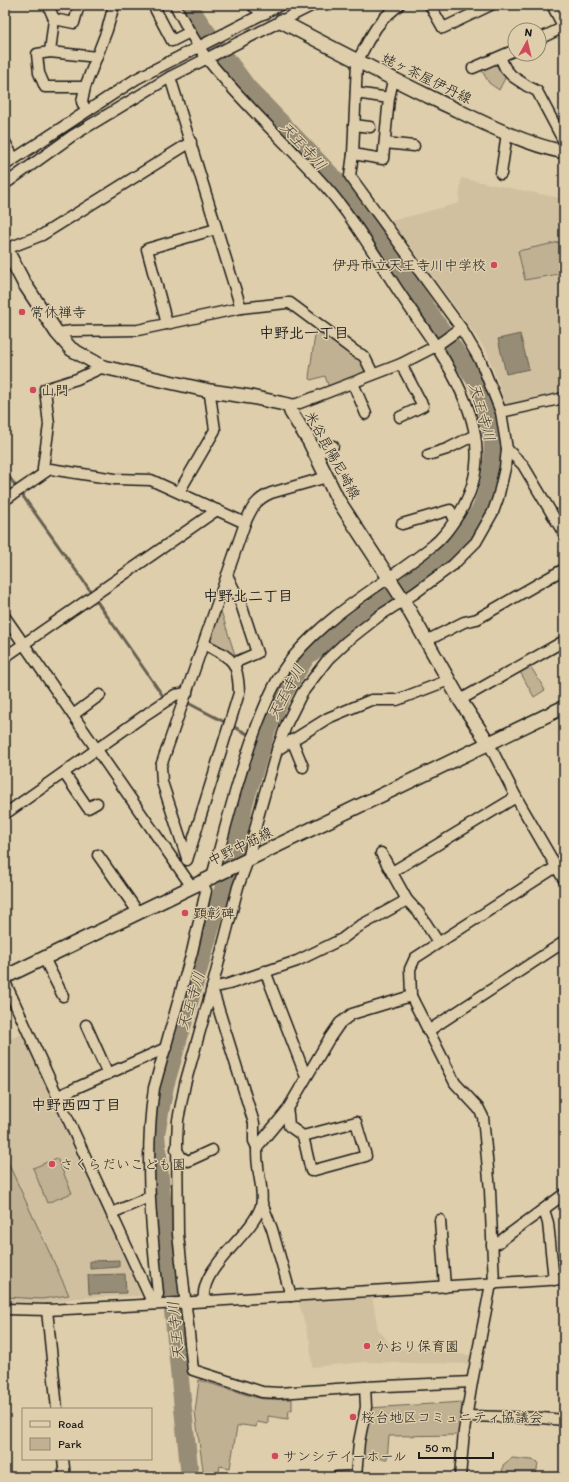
<svg xmlns="http://www.w3.org/2000/svg" width="569" height="1482" viewBox="0 0 569 1482" font-family="Itim,'Klee One',sans-serif">
  <style>
    .built { fill: #d0c0a0 }
    .green { fill: #c0b193; stroke: #6e6658 }
    .water { fill: #978d76; stroke: #666052 }
    .lines { fill: none; stroke-linecap: round; stroke-linejoin: round }
    .stream { stroke: #666052; stroke-width: 3 }
    .river { stroke: #978d76; stroke-width: 18 }
    .minor-casing { stroke: #1c1c1c; stroke-width: 13 }
    .major-casing { stroke: #1c1c1c; stroke-width: 16 }
    .minor { stroke: #dfceab; stroke-width: 10 }
    .major { stroke: #dfceab; stroke-width: 13 }
    .poi-dot { fill: #d1495b; stroke: #dfceab; stroke-width: 1.5 }
    .labels { text-anchor: middle; stroke-width: 3; stroke-linejoin: round; paint-order: stroke }
    .street-label { font-size: 14px; fill: #1c1c1c; stroke: #dfceab }
    .poi-label { font-size: 14px; fill: #1c1c1c; stroke: #dfceab; text-anchor: start }
    .water-label { font-size: 15px; font-style: italic; fill: #413e37; stroke: #dfceab }
    .neighbourhood-label { font-size: 15px; font-weight: bold; fill: #1c1c1c; stroke: #dfceab }
  </style>
  <rect width="100%" height="100%" fill="#dfceab"/>
  <filter id="ink" filterUnits="userSpaceOnUse"><feTurbulence type="fractalNoise" baseFrequency=".025" numOctaves="2"/><feDisplacementMap in="SourceGraphic" scale="8" xChannelSelector="R" yChannelSelector="G"/><feConvolveMatrix kernelMatrix="1 2 1 2 8 2 1 2 1" color-interpolation-filters="sRGB"/></filter>
  <g filter="url(#ink)">
    <g class="built">
      <path d="M461,178L564,199V392L506,405L487,352L456,308L391,221L459,203Z"/>
      <path d="M24,1033L121,1248L141,1296L75,1298L42,1304H5V1041Z"/>
      <path d="M372,1296L378,1329L394,1349H419L474,1356L472,1364L365,1362L312,1367L310,1342L298,1300Z"/>
    </g>
    <g class="green">
      <path d="M492,64L496,65L506,76L499,90L489,83L481,69Z"/>
      <path d="M564,241V273L525,280L518,251Z"/>
      <path d="M316,328L363,360L371,373L329,388L325,376L311,380L309,377Z"/>
      <path d="M220,608L236,658L213,645L210,641Z"/>
      <path d="M529,664L545,690L534,697L519,670Z"/>
      <path d="M5,1156L69,1295L42,1299L5,1297Z"/>
      <path d="M57,1158L72,1193L47,1203L33,1168Z"/>
      <path d="M199,1380L254,1397L265,1399H292V1410H289L288,1419L268,1416V1424L257,1422L256,1427L242,1425L237,1427L230,1468L220,1466L218,1477H204L195,1412Z"/>
      <path d="M463,1402L460,1435L389,1436L387,1459L362,1458L364,1429L369,1408Z"/>
      <path d="M512,1458L532,1460L538,1462L536,1477H502L503,1465Z"/>
    </g>
    <g class="water">
      <path d="M520,334L529,369L506,374L498,339Z"/>
      <path d="M119,1260V1267L90,1269V1261Z"/>
      <path d="M125,1274L126,1293L89,1294L88,1275Z"/>
    </g>
    <g class="lines">
      <g class="stream">
        <path d="M5,471L92,593"/>
        <path d="M96,600L163,696L165,697"/>
        <path d="M186,702L263,742"/>
      </g>
      <path class="river" d="M188,5L203,27L248,88L350,195L478,384L486,409L493,442L492,467L488,488L481,509L457,543L431,566L307,656L283,693L266,732L244,804L236,849L210,930L165,1086L156,1134L167,1252L190,1477"/>
      <defs>
        <g id="minor">
          <path d="M48,5L54,19L50,52"/>
          <path d="M153,5L172,41L190,32"/>
          <path d="M175,5C185,24 195,43 208,60C244,105 287,143 325,186C350,214 369,246 390,278C405,302 422,325 438,349C470,401 495,456 459,514C451,526 443,538 431,547C385,584 331,611 293,657C277,676 267,700 258,723C239,773 226,825 212,877"/>
          <path d="M399,5L384,18L376,28L368,41L357,62L353,154L350,176L461,328L481,362L501,412L507,449L505,468L498,498L493,512L476,542L453,565L415,593L379,616L346,642L328,659L302,693L287,723L277,750L258,817L248,860L238,887L212,988L229,984L297,961L342,939L358,927L407,900"/>
          <path d="M430,5L443,28L491,5"/>
          <path d="M552,5L564,28"/>
          <path d="M54,19L74,23L79,5"/>
          <path d="M539,39L564,27"/>
          <path d="M500,57L505,68L512,76L527,86L537,91L564,142"/>
          <path d="M473,68L515,50"/>
          <path d="M170,77L241,308"/>
          <path d="M85,87H45L39,73L37,54L50,52L97,57"/>
          <path d="M389,98L392,85L396,80"/>
          <path d="M86,111L82,102L85,87L107,30L114,5"/>
          <path d="M354,125L370,127"/>
          <path d="M5,142L14,159"/>
          <path d="M385,143L414,146"/>
          <path d="M353,154L383,159L389,98L356,93"/>
          <path d="M5,165L136,79L280,5"/>
          <path d="M501,174L507,133"/>
          <path d="M5,184L72,136L170,77L313,5"/>
          <path d="M6,249L42,235L191,142"/>
          <path d="M167,324L147,249L216,229"/>
          <path d="M57,333L72,331L138,330L241,308L286,303H290L356,352L362,355L365,358L373,374"/>
          <path d="M353,383L366,414"/>
          <path d="M289,405L297,404L401,364L436,346L461,328"/>
          <path d="M501,412L564,398"/>
          <path d="M400,417L423,406L401,364"/>
          <path d="M507,449L523,465L564,534"/>
          <path d="M315,455L333,446"/>
          <path d="M428,455L447,449L475,435"/>
          <path d="M43,473V468L49,425L45,389L77,379L103,367"/>
          <path d="M179,492L215,430L210,395V391"/>
          <path d="M5,500L50,469L115,479L151,480L245,523"/>
          <path d="M402,524L450,510L455,520"/>
          <path d="M227,575L241,604L257,653L234,663"/>
          <path d="M5,617L192,887"/>
          <path d="M426,641L464,622L477,619L564,569"/>
          <path d="M5,657L217,510"/>
          <path d="M460,700L564,641"/>
          <path d="M73,715L100,695"/>
          <path d="M292,740L303,767"/>
          <path d="M489,744L516,797L564,880"/>
          <path d="M277,750L328,718L371,700H397L449,680"/>
          <path d="M64,773L88,808L97,803"/>
          <path d="M5,814L148,713L175,695L187,693"/>
          <path d="M381,853L407,900L420,914L438,942"/>
          <path d="M98,855L138,912"/>
          <path d="M187,858L162,782L161,766L245,523C252,508 255,500 271,493L327,477"/>
          <path d="M187,860L239,693C238,659 232,659 204,644"/>
          <path d="M392,872L516,797"/>
          <path d="M44,958L63,996"/>
          <path d="M265,971L306,1077"/>
          <path d="M5,982L153,1304"/>
          <path d="M212,988L185,1084L178,1120L177,1141L178,1234L193,1370L262,1392L279,1393L365,1387L366,1407L359,1442L356,1476L337,1477"/>
          <path d="M212,988L254,1123V1141L257,1147"/>
          <path d="M86,1025L108,1074"/>
          <path d="M428,1031L564,942"/>
          <path d="M58,1096L166,1048"/>
          <path d="M286,1112L288,1114L289,1126L303,1136L311,1171L366,1156L356,1122L303,1136"/>
          <path d="M176,1149L181,1157L188,1161L212,1150"/>
          <path d="M262,1203L272,1229L291,1296"/>
          <path d="M544,1210L548,1223L554,1280"/>
          <path d="M112,1213L149,1197"/>
          <path d="M440,1220L445,1287"/>
          <path d="M492,1245L498,1243C519,1226 542,1211 564,1194"/>
          <path d="M494,1284L490,1190L483,1117L479,1109L455,1083L411,996L410,969L415,958L556,867"/>
          <path d="M204,1301C199,1267 251,1237 261,1206C264,1194 259,1178 258,1166C257,1160 257,1153 257,1147L286,1112L329,1039L340,1023L352,1014L411,996"/>
          <path d="M153,1304L158,1294C151,1225 144,1157 154,1088L192,952L206,891L202,882"/>
          <path d="M5,1309L47,1310L162,1304L564,1279"/>
          <path d="M47,1310L57,1409"/>
          <path d="M365,1387L472,1382"/>
          <path d="M467,1416L542,1418L564,1420"/>
          <path d="M63,1459L65,1477"/>
          <path d="M460,1477L464,1431L472,1382L491,1284"/>
        </g>
        <g id="major">
          <path d="M254,5L265,12"/>
          <path d="M281,21C333,49 387,76 440,102C480,121 521,143 564,152"/>
          <path d="M5,247L24,283L57,333L71,349L103,367L210,391L251,397L289,405L291,412L309,441L338,500L402,598L460,700L489,744"/>
          <path d="M5,977L564,707"/>
        </g>
      </defs>
      <use href="#minor" class="minor-casing"/>
      <use href="#major" class="major-casing"/>
      <use href="#minor" class="minor"/>
      <use href="#major" class="major"/>
    </g>
  </g>
  <g class="poi-dot">
    <circle cx="494" cy="265" r="4"/>
    <circle cx="22" cy="312" r="4"/>
    <circle cx="33" cy="390" r="4"/>
    <circle cx="185" cy="913" r="4"/>
    <circle cx="52" cy="1164" r="4"/>
    <circle cx="367" cy="1346" r="4"/>
    <circle cx="353" cy="1417" r="4"/>
    <circle cx="275" cy="1456" r="4"/>
  </g>
  <g class="labels">
    <g class="street-label">
      <text transform="translate(427 78) rotate(26)" y="5">姥ヶ茶屋伊丹線</text>
      <text transform="translate(333 455) rotate(61)" y="5">米谷昆陽尼崎線</text>
      <text transform="translate(240 846) rotate(-26)" y="5">中野中筋線</text>
    </g>
    <g class="poi-label">
      <text x="486" y="270" text-anchor="end">伊丹市立天王寺川中学校</text>
      <text x="30" y="317">常休禅寺</text>
      <text x="41" y="395">山門</text>
      <text x="193" y="918">顕彰碑</text>
      <text x="60" y="1169">さくらだいこども園</text>
      <text x="375" y="1351">かおり保育園</text>
      <text x="361" y="1422">桜台地区コミュニティ協議会</text>
      <text x="283" y="1461">サンシテイーホール</text>
    </g>
    <g class="water-label">
      <text transform="translate(303 146) rotate(47)" y="5">天王寺川</text>
      <text transform="translate(482 412) rotate(74)" y="5">天王寺川</text>
      <text transform="translate(286 692) rotate(-62)" y="5">天王寺川</text>
      <text transform="translate(191 1001) rotate(-73)" y="5">天王寺川</text>
      <text transform="translate(176 1331) rotate(-96)" y="5">天王寺川</text>
    </g>
    <g class="neighbourhood-label">
      <text x="304" y="338">中野北一丁目</text>
      <text x="248" y="601">中野北二丁目</text>
      <text x="76" y="1110">中野西四丁目</text>
    </g>
  </g>
  <rect width="569" height="1482" fill="none" stroke="#dfceab" stroke-width="20"/>
  <rect x="10" y="10" width="549" height="1462" fill="none" stroke="#1c1c1c" stroke-width="1.5" filter="url(#ink)"/>
  <rect x="22" y="1408" width="130" height="52" fill="#dfceab" stroke="#918772"/>
  <rect x="30" y="1421" width="20" height="6" fill="#dfceab" stroke="#918772"/>
  <text x="58" y="1428" font-size="12" fill="#1c1c1c">Road</text>
  <rect x="30" y="1438" width="20" height="12" fill="#c0b193" stroke="#918772"/>
  <text x="58" y="1448" font-size="12" fill="#1c1c1c">Park</text>
  <g transform="translate(527 42) rotate(8)"><circle r="19" fill="#dfceab" stroke="#918772"/>
  <path d="M0-3L7 15L0 10L-7 15Z" fill="#d1495b"/>
  <text y="-6" font-size="11" font-weight="bold" text-anchor="middle" fill="#1c1c1c">N</text>
  </g>
  <path d="M419 1452v6h74v-6" fill="none" stroke="#1c1c1c" stroke-width="2"/>
  <text x="425" y="1452" font-size="12" fill="#1c1c1c" stroke="#dfceab" stroke-width="3" paint-order="stroke">50 m</text>
</svg>
